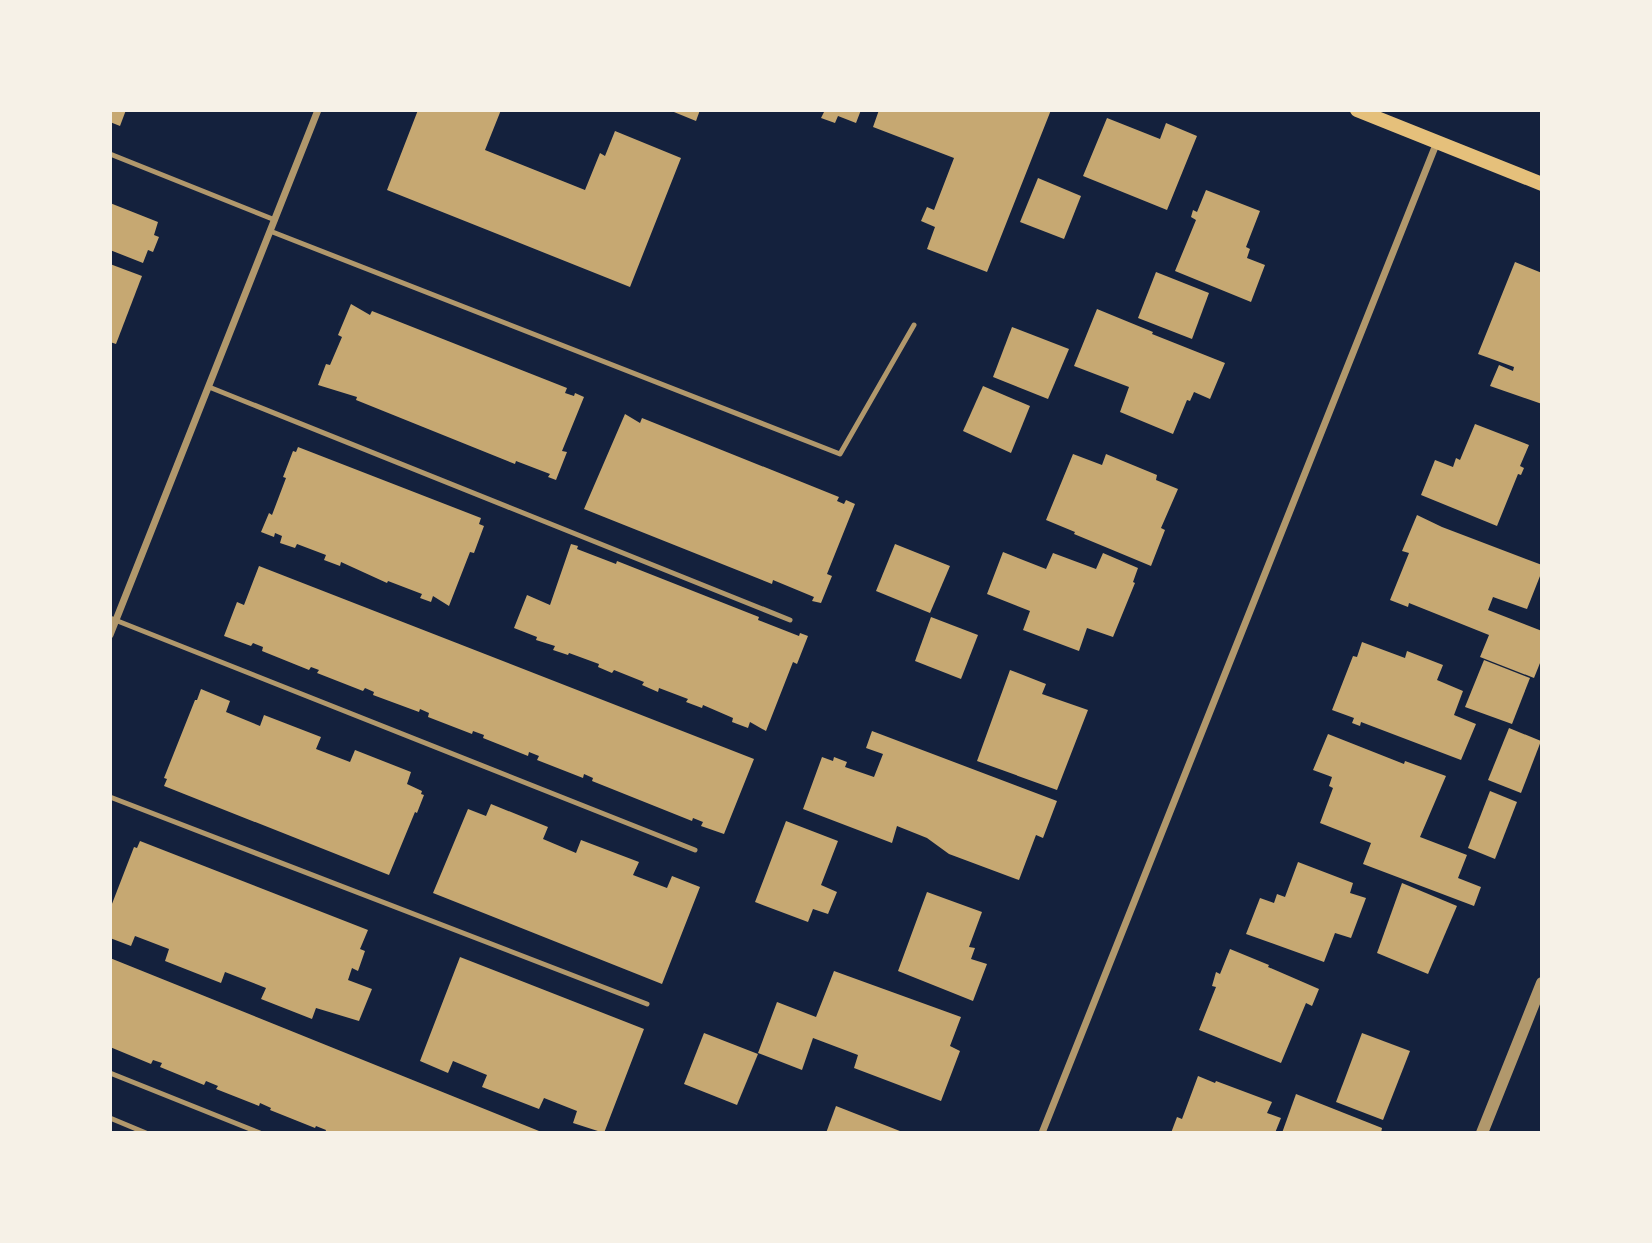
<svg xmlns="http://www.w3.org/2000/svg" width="1652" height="1243" viewBox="0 0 1652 1243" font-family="Inter,sans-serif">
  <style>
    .building { fill: #c6a872 }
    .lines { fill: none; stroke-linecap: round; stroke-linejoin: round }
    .service { stroke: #b1986c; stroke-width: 5 }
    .minor { stroke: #b1986c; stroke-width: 7 }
    .tertiary { stroke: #b1986c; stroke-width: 12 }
    .secondary { stroke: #e5c07b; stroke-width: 14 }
  </style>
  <rect width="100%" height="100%" fill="#14213d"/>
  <g class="building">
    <path d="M110,110H126L120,126L110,122Z"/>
    <path d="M418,110H501L485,150L585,190L600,153L605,156L615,131L681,158L630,287L387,190Z"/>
    <path d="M669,110H700L696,121Z"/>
    <path d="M825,110H861L856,123L838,116L835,123L821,118Z"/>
    <path d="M879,110H1051L987,272L927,249L935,227L921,221L927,207L934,210L954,158L873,127Z"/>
    <path d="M1107,118L1160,139L1166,123L1197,136L1167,210L1083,176Z"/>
    <path d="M1038,178L1081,196L1064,239L1020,222Z"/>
    <path d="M1206,190L1260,211L1246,247L1250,249L1247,258L1265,265L1251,302L1175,271L1196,220L1191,217L1193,210L1197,212Z"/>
    <path d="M110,203L158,222L154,235L159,237L153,252L148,250L143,263L110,250Z"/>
    <path d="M1515,262L1542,273V404L1490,386L1499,365L1513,371L1514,367L1478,354Z"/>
    <path d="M110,264L142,276L116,344L110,342Z"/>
    <path d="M1156,272L1209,293L1192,339L1138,318Z"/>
    <path d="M351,304L370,315L372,311L567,388L565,393L574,396L575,393L584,397L562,451L567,452L556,480L548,477L550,474L516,461L515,464L356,400L357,397L318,385L326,364L330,365L342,337L338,335Z"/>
    <path d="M1097,309L1153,332L1152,334L1225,363L1210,399L1194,392L1190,401L1187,400L1173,434L1120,412L1129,387L1074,366Z"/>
    <path d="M1012,327L1069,349L1048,399L993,377Z"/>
    <path d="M983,386L1030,406L1011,453L963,431Z"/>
    <path d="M625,414L640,423L642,418L839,497L837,501L844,504L846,500L855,504L827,574L832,576L821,603L812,601L814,597L773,580L772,584L584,509Z"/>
    <path d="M1475,424L1529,445L1520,466L1524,468L1521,475L1518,474L1497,526L1421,495L1435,460L1453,467L1456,458L1460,460Z"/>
    <path d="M298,447L481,518L479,524L484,526L474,553L470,552L449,606L433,596L431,602L420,598L422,594L388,581L387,583L341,562L340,566L324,560L326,555L297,544L295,548L280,543L282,536L275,533L274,537L261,532L269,513L272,515L286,478L283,477L293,451L296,452Z"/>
    <path d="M1073,454L1102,465L1106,454L1157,475L1156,480L1178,489L1161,528L1165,530L1151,566L1074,534L1075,532L1046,520Z"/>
    <path d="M1417,515L1442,527L1542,565V571L1527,609L1493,597L1488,610L1542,631V658L1534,678L1480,657L1489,635L1409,603L1408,607L1390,600L1409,553L1402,551Z"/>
    <path d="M571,544L578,546L577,549L616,564L617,561L759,617L758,620L799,636L800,633L808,636L797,664L793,662L766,731L750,722L748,728L732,722L733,718L703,705L702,708L686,702L688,699L659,688L658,692L642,685L644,682L614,670L612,673L598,667L599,664L569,653L568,655L553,650L555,646L536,640L537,637L514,628L527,595L550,605Z"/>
    <path d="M895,544L950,566L930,613L876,591Z"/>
    <path d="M1003,552L1046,569L1053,553L1096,569L1103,553L1138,568L1133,582L1135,583L1113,637L1087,628L1079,651L1023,630L1030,611L987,594Z"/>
    <path d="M259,566L754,759L724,834L701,826L703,822L693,818L692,821L592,781L593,778L584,774L583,778L537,760L539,756L529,752L528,756L483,738L484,735L473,731L472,734L428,717L429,713L420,709L419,712L373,695L374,692L365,688L363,691L317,673L319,670L311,667L309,670L262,651L263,647L253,643L251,646L224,636L237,602L244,605Z"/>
    <path d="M931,617L978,635L961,679L915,661Z"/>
    <path d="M1362,642L1405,658L1407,651L1443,665L1437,680L1463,691L1454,715L1476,724L1461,760L1361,722L1360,726L1352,723L1354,718L1332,710L1353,656L1357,657Z"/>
    <path d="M1484,660L1530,678L1512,724L1465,707Z"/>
    <path d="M1010,670L1046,684L1042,694L1088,710L1057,790L977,761Z"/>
    <path d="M201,689L230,701L226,712L260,726L264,715L321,737L316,749L350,762L355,750L411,772L407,784L422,791L421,794L424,795L417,813L415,812L389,875L164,786L167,779L164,778L195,700H197Z"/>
    <path d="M1509,728L1541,741L1521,793L1488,780Z"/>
    <path d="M872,731L1057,801L1043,838L1036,835L1019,880L949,854L927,838L897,826L892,843L803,809L822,757L833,761L834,757L847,762L845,767L874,777L883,754L866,748Z"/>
    <path d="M1328,734L1404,764L1405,761L1446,776L1420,837L1467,855L1458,878L1481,887L1474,906L1363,864L1371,843L1320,823L1333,788L1329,786L1332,777L1313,770Z"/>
    <path d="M1490,791L1517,802L1495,859L1468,848Z"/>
    <path d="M491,804L548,827L543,839L576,853L581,840L639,862L633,875L667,888L672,876L700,887L662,984L433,893L468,809L486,816Z"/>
    <path d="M786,821L838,841L821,885L837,892L828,914L813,909L808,922L755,902Z"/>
    <path d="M140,841L368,930L360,949L365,951L358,971L352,968L348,980L372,989L359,1021L316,1008L312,1019L261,999L266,988L225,972L221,983L165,961L169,949L135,936L131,946L110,938V909L134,847L137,848Z"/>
    <path d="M1298,862L1353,883L1350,893L1366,898L1351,938L1335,933L1324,962L1246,934L1260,898L1274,903L1277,894L1285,897Z"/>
    <path d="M1402,883L1457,906L1428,974L1377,953Z"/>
    <path d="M927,892L982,912L969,947L975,948L971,959L987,964L973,1001L898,971Z"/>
    <path d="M1230,949L1269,965L1268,967L1319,989L1312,1006L1306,1003L1281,1063L1199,1030L1216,987L1212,986L1216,972L1220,974Z"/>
    <path d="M460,957L644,1029L604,1133L573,1123L577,1111L544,1098L539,1109L482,1087L487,1075L453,1061L448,1073L420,1061Z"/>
    <path d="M110,958L544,1133H325L326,1130L316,1126L315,1128L270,1110L271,1108L260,1103L259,1106L216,1089L218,1086L206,1081L204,1085L160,1067L162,1063L153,1060L151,1064L110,1047Z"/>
    <path d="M834,971L961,1017L950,1046L960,1051L941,1101L854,1068L858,1055L813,1038L802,1070L758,1053L777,1002L816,1017Z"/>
    <path d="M704,1033L758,1054L737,1105L684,1084Z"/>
    <path d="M1362,1033L1410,1051L1383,1120L1336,1102Z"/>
    <path d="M1198,1076L1215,1083L1216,1081L1272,1102L1267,1113L1281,1118L1275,1133H1171L1177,1117L1182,1119Z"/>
    <path d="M1296,1094L1382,1128L1381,1133H1282Z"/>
    <path d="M836,1106L905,1133H826Z"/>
  </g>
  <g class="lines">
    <g class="service">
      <path d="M110,154L275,220"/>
      <path d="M270,231L840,454L914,325"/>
      <path d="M209,387L790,620"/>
      <path d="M110,618L695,850"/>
      <path d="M110,797L647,1004"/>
      <path d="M110,1073L260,1133"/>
      <path d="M110,1118L146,1133"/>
    </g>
    <g class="minor">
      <path d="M110,635L318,110"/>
      <path d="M1042,1133L1437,142"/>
    </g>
    <path class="tertiary" d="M1482,1133L1542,983"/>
    <path class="secondary" d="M1357,110L1542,184"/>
  </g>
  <rect width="1652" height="1243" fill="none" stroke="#f6f1e7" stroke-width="224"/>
</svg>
